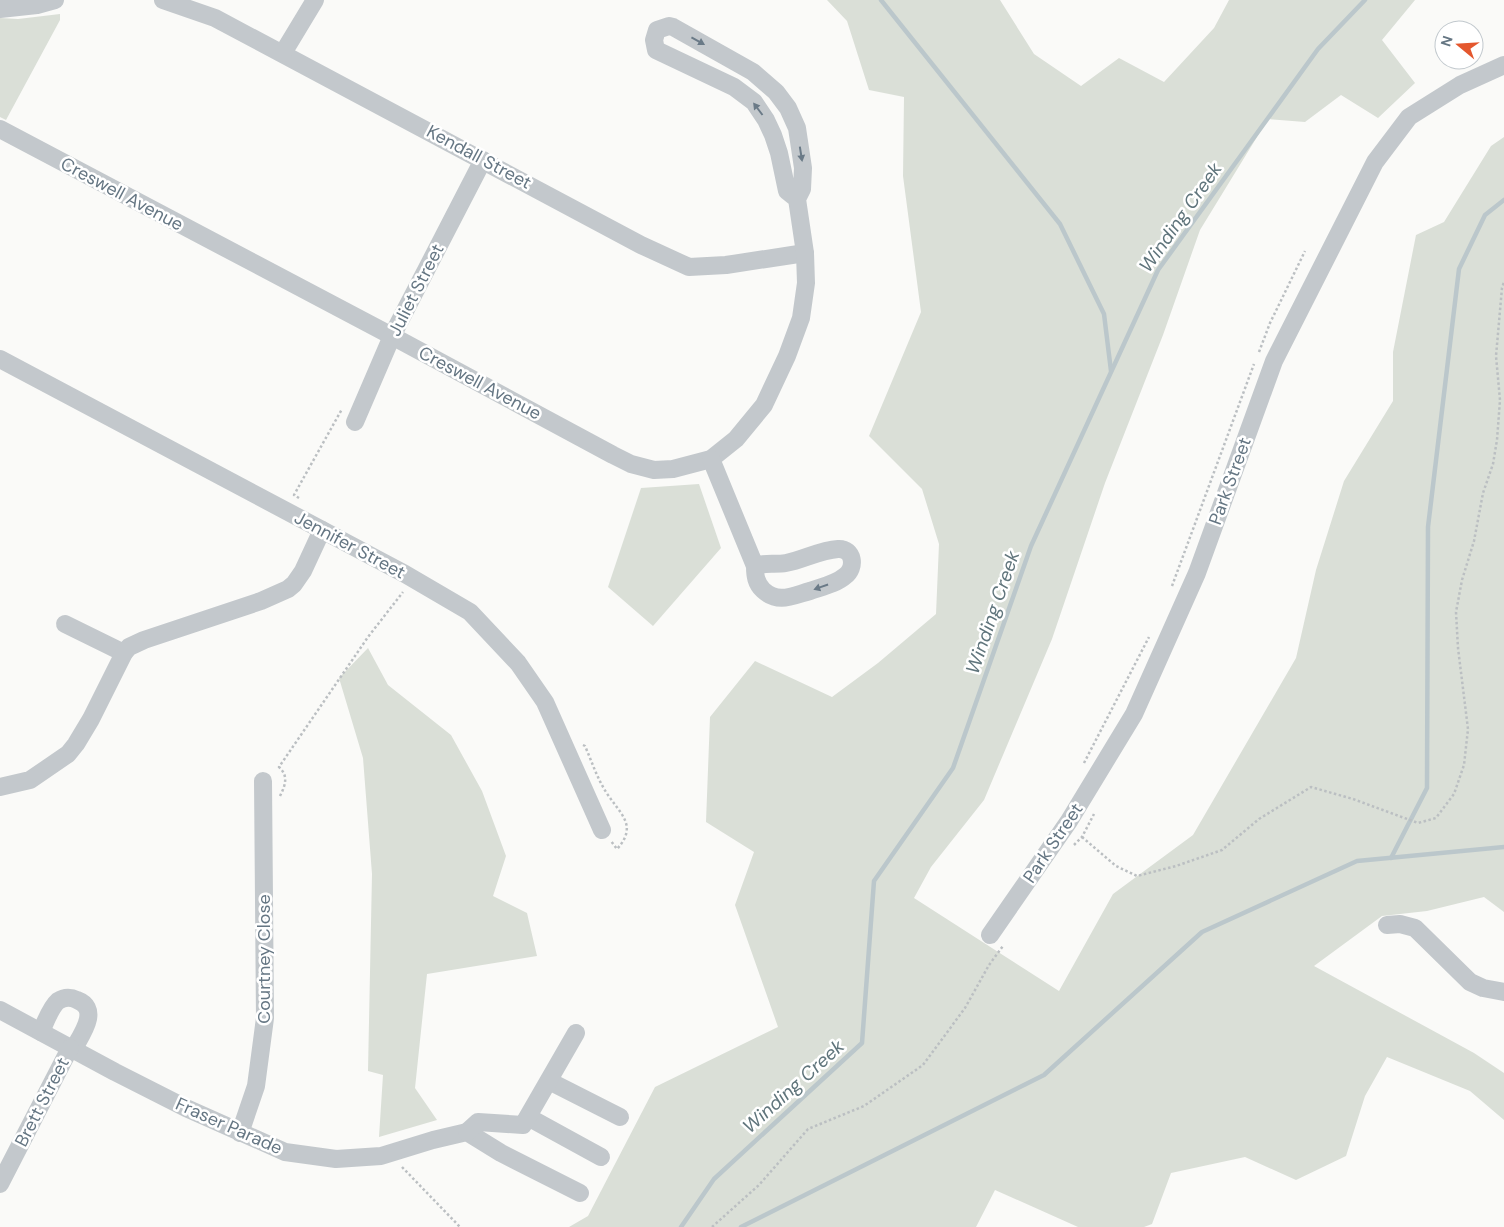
<svg xmlns="http://www.w3.org/2000/svg" width="1504" height="1227" viewBox="0 0 1504 1227" font-family="'DM Sans',sans-serif">
  <style>
    .green { fill: #dadfd7 }
    .lines { fill: none; stroke-linecap: round; stroke-linejoin: round }
    .stream { stroke: #bbc7cb; stroke-width: 4.5 }
    .path { stroke: #bbbfc2; stroke-width: 2.5; stroke-dasharray: 2.5 2.5; stroke-linecap: butt }
    .minor { stroke: #c3c8cc; stroke-width: 18 }
    .oneway { fill: #6a7a87 }
    .labels { text-anchor: middle; stroke-width: 5; stroke-linejoin: round; paint-order: stroke }
    .street-label { font-size: 18px; fill: #657683; stroke: #fff }
    .water-label { font-size: 19px; font-style: italic; fill: #60757c; stroke: #fff }
  </style>
  <rect width="100%" height="100%" fill="#fafaf8"/>
  <g class="green">
    <path d="M827,0H1000L1034,54L1081,86L1119,58L1164,82L1214,28L1229,0H1415L1382,40L1415,83L1378,118L1341,95L1305,122L1268,119L1200,230L1163,335L1105,483L1052,639L984,800L931,867L914,898L1059,991L1113,894L1193,835L1296,658L1316,570L1344,481L1393,401V352L1416,235L1444,222L1491,146L1504,137V912L1484,897L1427,911L1382,916L1314,966L1474,1053L1504,1073V1120L1470,1091L1387,1057L1365,1096L1346,1156L1296,1180L1245,1157L1171,1173L1152,1224L1144,1227H1078L995,1190L976,1227H569L588,1216L655,1087L778,1027L735,905L754,852L706,822L710,717L755,661L832,697L878,663L936,614L939,544L922,489L869,436L921,312L903,176L904,97L869,90L847,21Z"/>
    <path d="M60,14V20L6,120L0,117V18L18,19Z"/>
    <path d="M699,484L721,548L653,626L608,587L641,488Z"/>
    <path d="M368,648L388,685L451,735L482,791L506,856L493,896L527,913L537,956L427,974L415,1088L437,1120L379,1137L383,1075L368,1071L372,874L363,758L339,678Z"/>
  </g>
  <g class="lines">
    <g class="stream">
      <path d="M881,0L1060,224L1104,314L1111,371"/>
      <path d="M1391,858L1427,788L1428,527L1459,269L1485,215L1504,200"/>
      <path d="M681,1227L714,1179L862,1043L874,881L953,768L1031,546L1158,270L1318,49L1365,0"/>
      <path d="M741,1227L1044,1075L1202,932L1357,861L1504,847"/>
    </g>
    <g class="path">
      <path d="M1259,352L1270,323L1305,251"/>
      <path d="M299,498L294,495L342,409"/>
      <path d="M1172,586L1254,364"/>
      <path d="M583,745L585,746C592,762 597,778 606,792C619,813 639,825 617,849L611,841"/>
      <path d="M1084,763L1149,637"/>
      <path d="M280,796C285,786 289,776 279,767L368,637L403,592"/>
      <path d="M1082,837L1116,866L1137,876L1176,866L1222,850L1259,819L1311,787L1353,799L1418,823L1436,818L1454,794L1464,765L1468,729L1458,648L1456,612L1462,580L1474,541L1483,493L1493,464L1497,440L1500,400L1496,356L1502,288L1504,282"/>
      <path d="M1074,845L1082,837L1094,814"/>
      <path d="M402,1167L460,1227"/>
      <path d="M712,1227L759,1185L808,1129L864,1106L923,1065L965,1008L989,965L1003,946"/>
    </g>
    <g class="minor">
      <path d="M163,0L215,18L641,245L689,267L726,265L805,253"/>
      <path d="M0,9L37,5L55,0"/>
      <path d="M283,53L315,0"/>
      <path d="M0,129L392,336L613,455L631,464L654,470L673,469L711,459L736,439L764,405L787,356L801,318L806,283L805,253L797,199L802,189L803,168L797,128L788,108L776,92L753,72L673,27L669,26L657,30L654,40L656,50L734,87L754,102L766,120L773,135L779,153L787,191L797,199"/>
      <path d="M0,359L405,574L470,612L518,663L545,702L602,830"/>
      <path d="M355,422L392,336L483,160"/>
      <path d="M711,459L755,566C755,576 756,583 763,590C778,604 792,596 810,591C821,587 836,584 845,576C856,568 854,548 838,549C820,550 803,560 786,563C775,565 765,562 755,566"/>
      <path d="M65,624L124,653"/>
      <path d="M0,787L30,780L68,754L76,744L91,719L124,653L129,647L144,640L261,601L288,589L294,584L303,571L322,530"/>
      <path d="M1387,925L1400,924L1415,928L1470,982L1483,988L1504,992"/>
      <path d="M990,935L1069,821L1134,714L1197,573L1274,361L1375,162L1409,117L1460,85L1504,65"/>
      <path d="M0,1010L115,1072L186,1108L285,1152L336,1159L381,1156L433,1140L467,1132L501,1153L580,1193"/>
      <path d="M41,1032C45,1023 50,1008 58,1001C64,997 71,997 77,1000C101,1009 81,1035 73,1050"/>
      <path d="M549,1081L620,1117"/>
      <path d="M528,1117L601,1157"/>
      <path d="M467,1132L478,1122L523,1125L576,1033"/>
      <path d="M240,1133L256,1086L265,1018L263,781"/>
      <path d="M0,1184L70,1048"/>
    </g>
  </g>
  <defs><path id="oneway-solid" d="M-6-.8H1V-3.2L6.5 0L1 3.2V.8H-6Z" transform="scale(1.25)"/></defs>
  <g class="oneway">
    <use href="#oneway-solid" transform="translate(698 41) rotate(29)"/>
    <use href="#oneway-solid" transform="translate(758 109) rotate(-127)"/>
    <use href="#oneway-solid" transform="translate(801 154) rotate(81)"/>
    <use href="#oneway-solid" transform="translate(821 587) rotate(161)"/>
  </g>
  <g class="labels">
    <g class="street-label">
      <text transform="translate(479 157) rotate(28)" y="6">Kendall Street</text>
      <text transform="translate(122 194) rotate(28)" y="6">Creswell Avenue</text>
      <text transform="translate(416 290) rotate(-63)" y="6">Juliet Street</text>
      <text transform="translate(480 383) rotate(28)" y="6">Creswell Avenue</text>
      <text transform="translate(1230 481) rotate(-70)" y="6">Park Street</text>
      <text transform="translate(350 545) rotate(28)" y="6">Jennifer Street</text>
      <text transform="translate(1053 843) rotate(-56)" y="6">Park Street</text>
      <text transform="translate(264 959) rotate(-90)" y="6">Courtney Close</text>
      <text transform="translate(42 1102) rotate(-63)" y="6">Brett Street</text>
      <text transform="translate(229 1126) rotate(24)" y="6">Fraser Parade</text>
    </g>
    <g class="water-label">
      <text transform="translate(1180 217) rotate(-55)" y="7">Winding Creek</text>
      <text transform="translate(992 612) rotate(-71)" y="7">Winding Creek</text>
      <text transform="translate(793 1086) rotate(-42)" y="7">Winding Creek</text>
    </g>
  </g>
  <g transform="translate(1459 45) rotate(288)"><circle r="24" fill="#ffffff" stroke="#c1c8cd"/>
  <path d="M0-4L9 19L0 12L-9 19Z" fill="#e4572e"/>
  <text y="-8" font-size="14" font-weight="bold" text-anchor="middle" fill="#657683">N</text>
  </g>
</svg>
